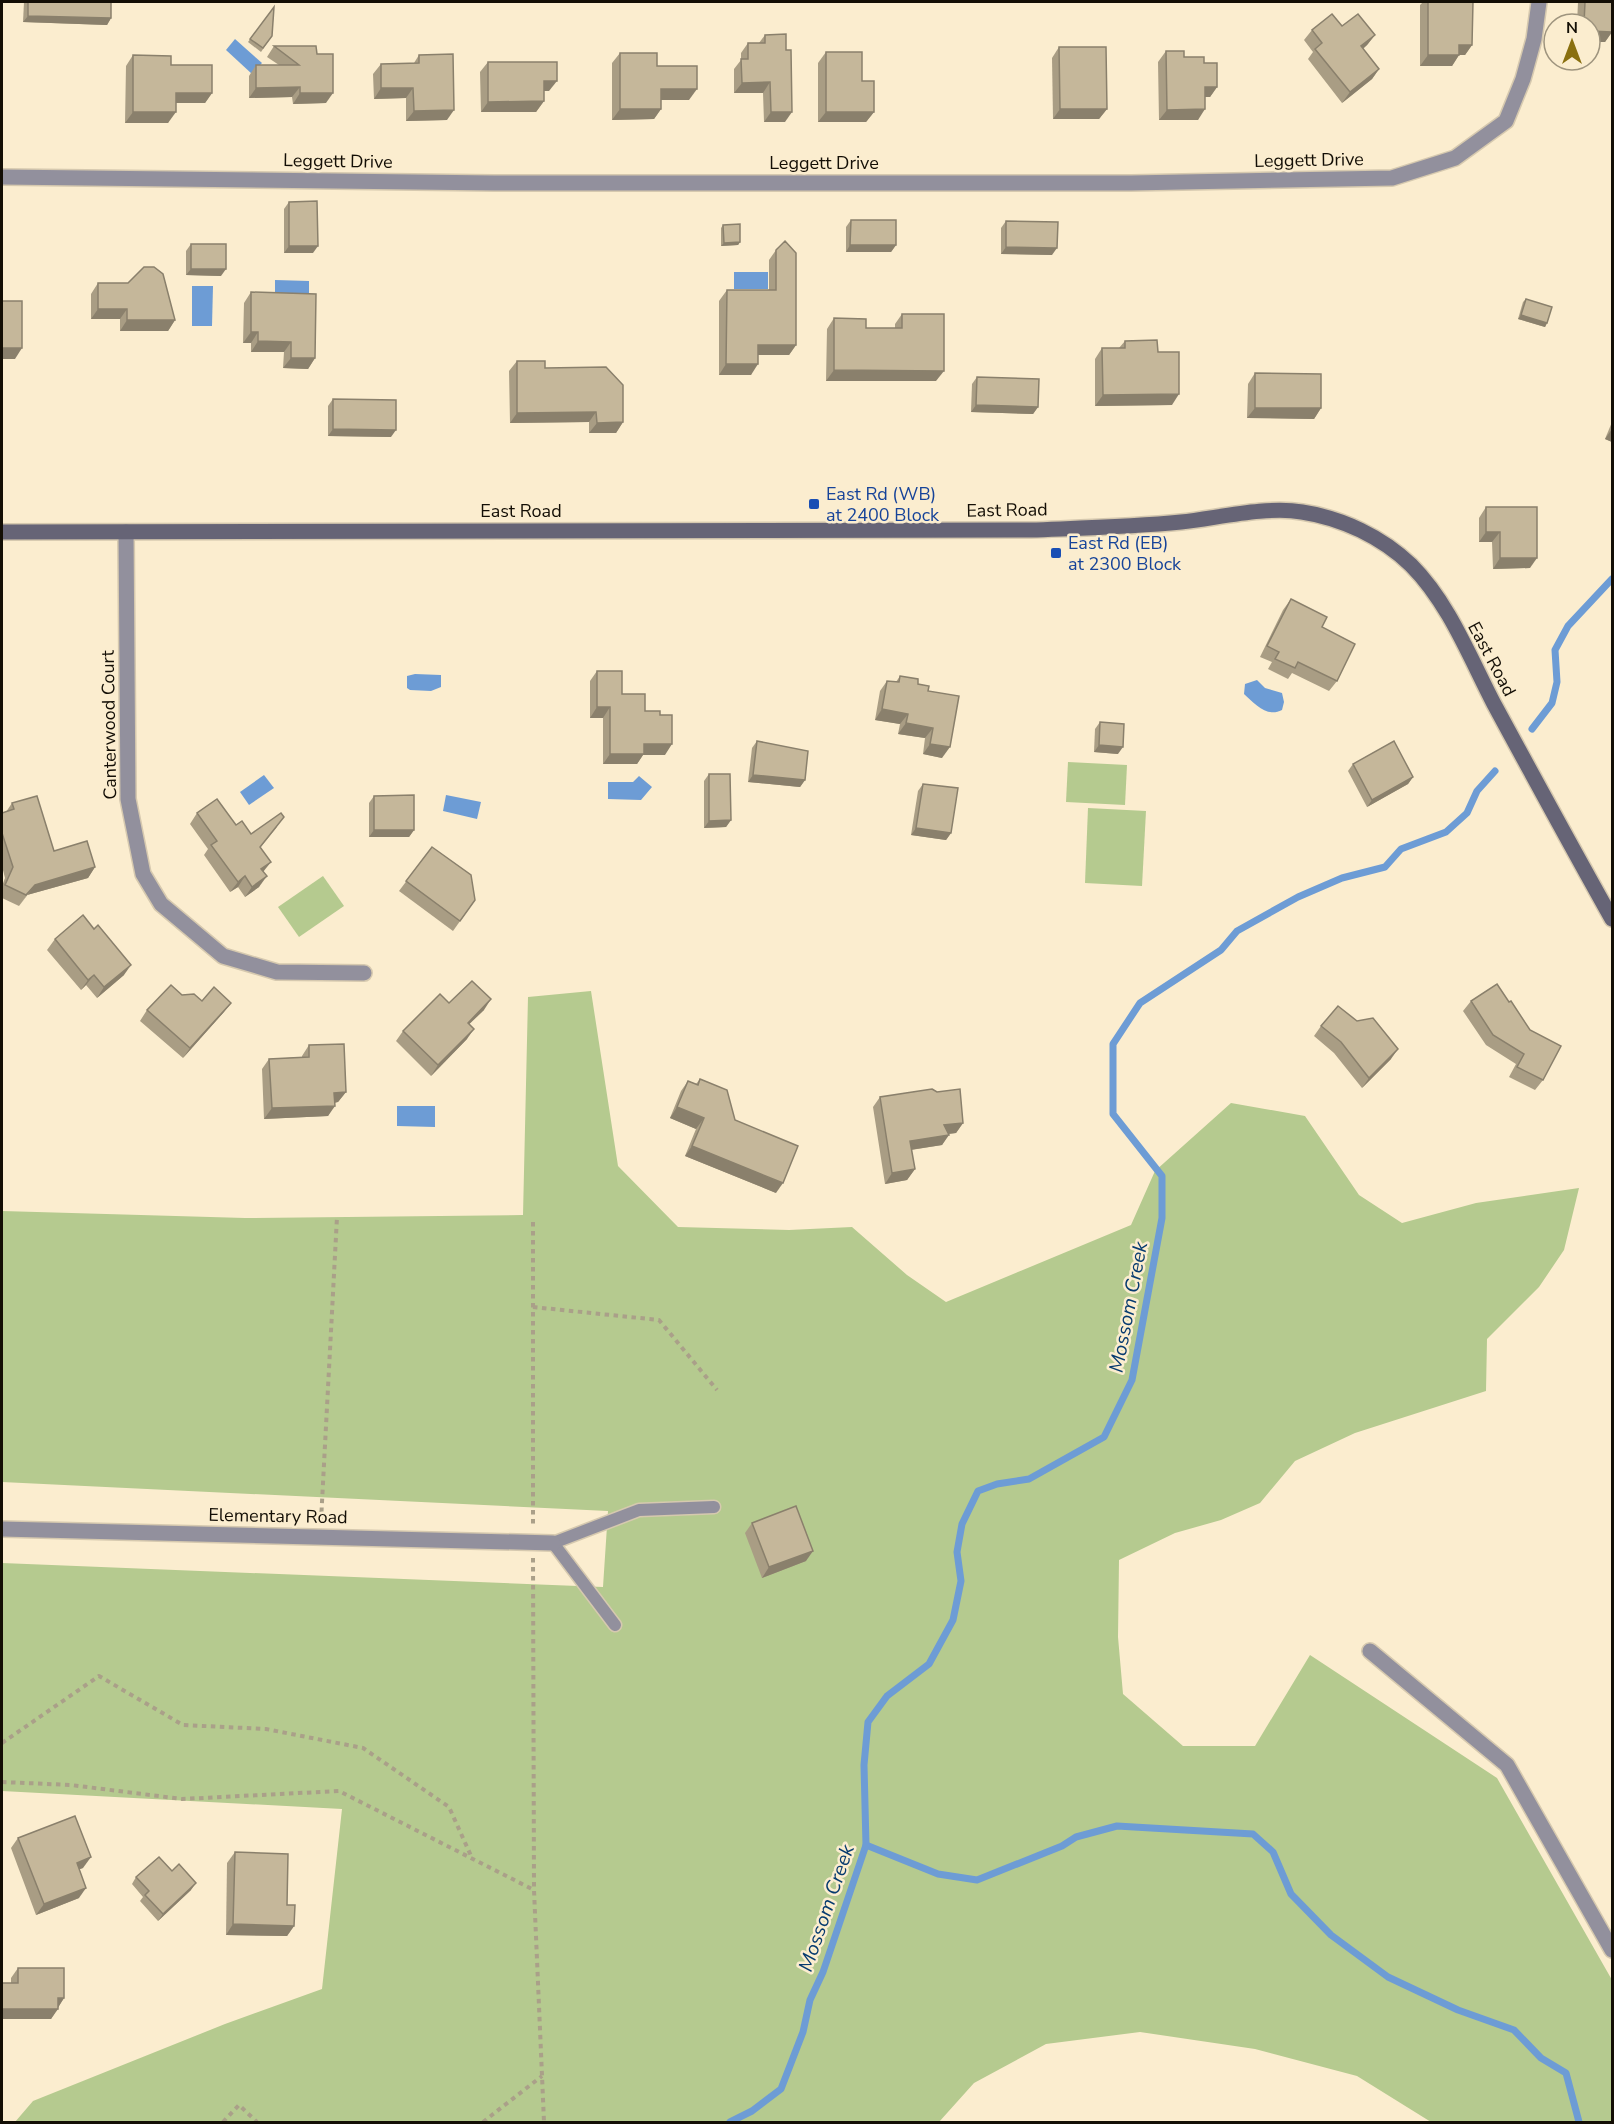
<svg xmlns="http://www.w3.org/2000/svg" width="1614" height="2124" viewBox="0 0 1614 2124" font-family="'Nunito Sans',sans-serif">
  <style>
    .green { fill: #b5ca8f }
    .water { fill: #6d9cd5 }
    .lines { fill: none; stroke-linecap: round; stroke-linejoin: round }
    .stream { stroke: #6d9cd5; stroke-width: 7 }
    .service-casing { stroke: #d6c9af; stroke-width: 15 }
    .minor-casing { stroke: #d6c9af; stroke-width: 18 }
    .secondary-casing { stroke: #d6c9af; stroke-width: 18 }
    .path { stroke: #aaa089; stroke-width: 4; stroke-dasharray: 4.5 4.5; stroke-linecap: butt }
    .service { stroke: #92909d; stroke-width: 12 }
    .minor { stroke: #92909d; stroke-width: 15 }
    .secondary { stroke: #666476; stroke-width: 15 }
    .wall { fill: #a99d84 }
    .shaded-wall { fill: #8a806c }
    .building { fill: #c5b79a; stroke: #8a806c; stroke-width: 1.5 }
    .transit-dot { fill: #1a4fb4; stroke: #fbedcf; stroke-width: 2 }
    .labels { text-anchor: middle; stroke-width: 5; stroke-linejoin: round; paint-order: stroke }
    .street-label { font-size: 18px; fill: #130e05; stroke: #fbedcf }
    .transit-label { font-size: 18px; fill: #164399; stroke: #fbedcf; text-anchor: start }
    .water-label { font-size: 20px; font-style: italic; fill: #073b6f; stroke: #fbedcf }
  </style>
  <rect width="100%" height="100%" fill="#fbedcf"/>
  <g class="green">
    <path d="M1068,762L1127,765L1125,805L1066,802Z"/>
    <path d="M1088,808L1146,811L1142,886L1085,883Z"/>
    <path d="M323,876L344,906L299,937L278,907Z"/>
    <path d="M591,991L618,1166L678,1227L789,1230L852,1227L907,1275L946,1302L1131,1225L1155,1171L1231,1103L1305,1116L1359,1195L1402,1223L1476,1203L1579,1188L1564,1250L1539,1287L1487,1339L1486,1391L1355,1433L1295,1461L1260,1503L1221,1520L1175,1533L1119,1560L1118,1637L1123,1694L1183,1746H1255L1310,1655L1497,1778L1612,1980V2122H1431L1357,2076L1255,2049L1140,2032L1046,2044L974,2083L939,2122H15L33,2101L225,2024L322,1989L342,1809L2,1791V1563L603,1587L608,1511L2,1482V1211L245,1218L523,1215L528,997Z"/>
  </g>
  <g class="water">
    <path d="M235,39L262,63L252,74L226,50Z"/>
    <rect x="734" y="272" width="34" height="17"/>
    <path d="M275,280L309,281V296H275Z"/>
    <path d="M192,286H213L212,326H192Z"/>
    <path d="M415,674L441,675V687L431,691L410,690L407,688V676Z"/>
    <path d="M1257,680L1265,688L1282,693L1284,702L1282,710C1267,718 1255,704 1244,694L1245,684Z"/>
    <path d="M264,775L274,788L249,805L240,792Z"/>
    <path d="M639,776L652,787L641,800L608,799V782H633Z"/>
    <path d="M446,795L481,802L477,819L443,811Z"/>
    <path d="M397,1106H435V1127L397,1126Z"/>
  </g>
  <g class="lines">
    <g class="stream">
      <path d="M1532,729L1552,703L1557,682L1555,650L1568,626L1612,579"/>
      <path d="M866,1845L938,1874L977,1880L1062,1846L1076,1837L1117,1826L1253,1834L1273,1852L1291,1894L1331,1935L1388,1977L1458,2010L1514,2030L1541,2058L1566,2073L1579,2122"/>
      <path d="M730,2122L752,2111L781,2089L803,2032L810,2000L823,1972L866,1845L864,1765L868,1722L887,1696L929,1664L953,1620L961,1581L957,1552L962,1524L978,1491L997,1484L1029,1479L1104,1437L1132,1380L1162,1218V1176L1113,1114V1044L1140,1003L1221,950L1237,931L1298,897L1342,878L1385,867L1401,849L1446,832L1467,813L1477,791L1495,771"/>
    </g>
    <defs>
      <path id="service" d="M615,1625L553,1543L639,1510L714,1507"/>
      <g id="minor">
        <path d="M2,177L494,183H1131L1392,178L1455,158L1506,121L1523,79L1534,39L1539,2"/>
        <path d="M126,532L128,799L143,874L161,904L223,956L277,972L364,973"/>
        <path d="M2,1529L553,1543"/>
        <path d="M1370,1651L1507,1765L1612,1950"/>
      </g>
      <path id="secondary" d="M2,532L1031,530C1081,528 1131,527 1181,522C1218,518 1266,506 1302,512C1342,518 1382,537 1411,565C1449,603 1470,658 1494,704C1533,776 1572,848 1612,919"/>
    </defs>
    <use href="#service" class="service-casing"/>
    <use href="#minor" class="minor-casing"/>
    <use href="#secondary" class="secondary-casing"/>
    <g class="path">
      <path d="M533,1222V1527"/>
      <path d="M533,1307L659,1320L717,1390"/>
      <path d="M321,1521L337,1217"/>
      <path d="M533,1558L534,1890L544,2122"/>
      <path d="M2,1743L99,1676L183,1725L266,1729L363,1748L449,1807L472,1858"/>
      <path d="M2,1782L71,1785L182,1799L339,1791L534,1890"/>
      <path d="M223,2122L239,2105L257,2122"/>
      <path d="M483,2122L542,2076"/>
    </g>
    <use href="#service" class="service"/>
    <use href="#minor" class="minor"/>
    <use href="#secondary" class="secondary"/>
  </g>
  <g class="wall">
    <path d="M24,2H111V18L107,25L23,22Z"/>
    <path d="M1423,2H1473L1472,45L1465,55H1459L1452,66H1420V5Z"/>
    <path d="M1578,2H1612V32L1605,42L1590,24H1577Z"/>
    <path d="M274,7L272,36L261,52L248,42Z"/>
    <path d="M1342,26L1375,35L1367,45L1363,49L1379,69L1372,79L1342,103L1308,59L1313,52L1304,40L1312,30Z"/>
    <path d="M765,35L785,122H764L763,93H734V69L741,60V53L748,43H759Z"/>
    <path d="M274,46L317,54L326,103L293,104L292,97L249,98V76L256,65H279L267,57Z"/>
    <path d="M1059,47L1107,109L1099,119H1053L1052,58Z"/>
    <path d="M1166,51L1184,57L1217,87L1210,97H1205L1198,120H1159L1158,62Z"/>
    <path d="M826,52L862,81L874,112L866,122H818V63Z"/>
    <path d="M620,53L657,66L689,100H661V109L654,119L612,120V63Z"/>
    <path d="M133,55L171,65L212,93L205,103H176L168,123H125L126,66Z"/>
    <path d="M419,55L447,120L406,121V98L374,99L373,74L381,64L414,63Z"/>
    <path d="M488,62L549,91H544V101L536,112H481L480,72Z"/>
    <path d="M289,202L313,253H284V209Z"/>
    <path d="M851,220L896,245L891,252H846V227Z"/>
    <path d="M1006,221L1052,255L1001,254V228Z"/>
    <path d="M723,225L740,242L738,245L721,246V228Z"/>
    <path d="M191,244L221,276L186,275V251Z"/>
    <path d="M776,250L796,345L789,355H758L751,375H719V301L727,290H769V260Z"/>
    <path d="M98,283L175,320L168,331H120V319H91V294Z"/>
    <path d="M251,292L315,358L308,369L283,368L284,352H251V343H243L244,303Z"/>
    <path d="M1526,299L1547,323L1545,327L1518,319L1523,302Z"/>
    <path d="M902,314L936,381H826L827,329L834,318L866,328H895V324Z"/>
    <path d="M1125,341L1158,352L1172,405L1095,406V359L1102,348H1119Z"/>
    <path d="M517,361L545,368L623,422L616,433H589V422L510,423L509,371Z"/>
    <path d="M1255,373L1321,408L1314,419L1247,418L1248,384Z"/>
    <path d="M977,377L1038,407L1033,414L971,412L972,384Z"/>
    <path d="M333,399L391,437L328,436V406Z"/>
    <path d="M1612,422V442L1605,439Z"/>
    <path d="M1486,507L1530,568L1493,569L1492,542H1479V518Z"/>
    <path d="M1291,599L1322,627L1337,681L1329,691L1292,673L1288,679L1268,669L1272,662L1260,657L1283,610Z"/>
    <path d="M597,671L622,694L645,711L665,755H643L637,764H603V718H590V681Z"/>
    <path d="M900,676L928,691L942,758L923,754L925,738L898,734L900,724L875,720L880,691L887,681L896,682Z"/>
    <path d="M1100,722L1118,754L1094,752L1095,729Z"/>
    <path d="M757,741L805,780L800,787L748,782L752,748Z"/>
    <path d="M1353,764L1413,777L1408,784L1367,807L1348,771Z"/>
    <path d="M709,774L731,820L726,827L704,828V781Z"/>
    <path d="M923,784L951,833L946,840L911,835L918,791Z"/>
    <path d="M374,796L414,830L409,837H369V803Z"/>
    <path d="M12,803L54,851L95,867L88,878L27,895L19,906L2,898V886L5,878L2,866V813L6,812Z"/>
    <path d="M197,813L236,825L251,834L277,827L260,848L263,872L259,887L245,897L238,887L230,892L204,855L208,849L190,824Z"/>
    <path d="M432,847L475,900L453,931L399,891Z"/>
    <path d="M55,939L124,975L97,998L86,985L81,990L47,950Z"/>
    <path d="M1497,984L1543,1080L1535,1090L1509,1077L1516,1064L1486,1045L1463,1011L1471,1001Z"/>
    <path d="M182,995L202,1001L231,1003L223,1013L183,1058L140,1021L147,1010Z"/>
    <path d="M449,1003L484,1010L469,1024L467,1039L431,1076L396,1041L403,1031Z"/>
    <path d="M1321,1026L1391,1059L1362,1088L1334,1053L1314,1036Z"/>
    <path d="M309,1045L346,1092L338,1102L335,1103L328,1116L264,1119L262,1069L269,1059L302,1057V1056Z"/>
    <path d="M700,1079L735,1120L776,1193L685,1156L696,1129L670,1118L681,1091L688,1081L696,1084Z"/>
    <path d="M880,1097L963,1123L956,1133L949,1134L942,1145L911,1150L915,1169L907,1180L885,1184L873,1107Z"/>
    <path d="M752,1523L806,1561L762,1578L745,1533Z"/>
    <path d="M18,1838L83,1868L79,1869V1898L36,1915L11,1848Z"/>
    <path d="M235,1852L287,1905L294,1926L287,1936L226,1935L227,1863Z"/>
    <path d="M172,1871L191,1890L158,1921L140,1901L143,1897L132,1884L136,1877Z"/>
    <path d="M18,1968L64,1998L51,2019H2V1983H11V1978Z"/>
  </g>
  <g class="shaded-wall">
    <path d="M28,16L111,18L107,25L23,22Z"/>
    <path d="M1590,31L1612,32L1605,42H1590Z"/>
    <path d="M1375,35L1367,45L1354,56L1361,46Z"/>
    <path d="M1459,45H1472L1465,55H1452Z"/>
    <path d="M1428,55H1459L1452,66H1420Z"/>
    <path d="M1379,69L1372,79L1342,103L1350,92Z"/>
    <path d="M544,81H557L549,91H536Z"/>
    <path d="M770,82L763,93H734L742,83Z"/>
    <path d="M300,87L292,97L249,98L256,88Z"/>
    <path d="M1205,87H1217L1210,97H1198Z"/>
    <path d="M381,88H413L406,98L374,99Z"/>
    <path d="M661,89H697L689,100H654Z"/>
    <path d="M176,93H212L205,103H169Z"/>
    <path d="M300,93H333L326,103L293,104Z"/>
    <path d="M544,101L536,112H481L488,102Z"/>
    <path d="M620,109H661L654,119L612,120Z"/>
    <path d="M1060,109H1107L1099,119H1053Z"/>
    <path d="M1205,109L1198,120H1159L1167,110Z"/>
    <path d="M454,110L447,120L406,121L414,111Z"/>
    <path d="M133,112H176L168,123H125Z"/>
    <path d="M771,112H792L785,122H764Z"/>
    <path d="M826,112H874L866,122H818Z"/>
    <path d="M740,242L738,245L721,246L724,243Z"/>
    <path d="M850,245H896L891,252H846Z"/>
    <path d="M289,246H318L313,253H284Z"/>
    <path d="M1006,247L1057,248L1052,255L1001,254Z"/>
    <path d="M191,269H226L221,276L186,275Z"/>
    <path d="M98,309H127L120,319H91Z"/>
    <path d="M1521,315L1547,323L1545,327L1518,319Z"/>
    <path d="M127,320H175L168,331H120Z"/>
    <path d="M251,332H258L251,343H243Z"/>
    <path d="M258,341L291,342L284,352H251Z"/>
    <path d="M758,345H796L789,355H751Z"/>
    <path d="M2,348H22L15,359H2Z"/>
    <path d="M291,358H315L308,369L283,368Z"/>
    <path d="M726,364H758L751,375H719Z"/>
    <path d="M834,370L944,371L936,381H826Z"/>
    <path d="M1179,394L1172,405L1095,406L1103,395Z"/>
    <path d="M976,405L1038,407L1033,414L971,412Z"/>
    <path d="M1255,408H1321L1314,419L1247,418Z"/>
    <path d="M596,412L589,422L510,423L517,413Z"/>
    <path d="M623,422L616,433H589L597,423Z"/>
    <path d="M333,429L396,430L391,437L328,436Z"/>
    <path d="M1612,429V442L1605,439Z"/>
    <path d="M1486,532H1500L1492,542H1479Z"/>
    <path d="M1500,558H1537L1530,568L1493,569Z"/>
    <path d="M597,707H610L603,718H590Z"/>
    <path d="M882,709L908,714L900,724L875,720Z"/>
    <path d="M906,723L933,728L925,738L898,734Z"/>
    <path d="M644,744H672L665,755H643L637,764H603L610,754Z"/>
    <path d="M930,744L950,747L942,758L923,754Z"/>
    <path d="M1099,745L1123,747L1118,754L1094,752Z"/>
    <path d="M753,775L805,780L800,787L748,782Z"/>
    <path d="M1413,777L1408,784L1367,807L1372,800Z"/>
    <path d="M731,820L726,827L704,828L709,821Z"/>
    <path d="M916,828L951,833L946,840L911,835Z"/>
    <path d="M374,830H414L409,837H369Z"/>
    <path d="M271,862L263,872L261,869Z"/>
    <path d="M95,867L88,878L27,895L19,906L35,885Z"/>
    <path d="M245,876L238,887L230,892L238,882Z"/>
    <path d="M267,876L259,887L245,897L252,887Z"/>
    <path d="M131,965L124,975L97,998L104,987Z"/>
    <path d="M94,975L86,985L81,990L88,980Z"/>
    <path d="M491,999L484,1010L460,1033L468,1023Z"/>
    <path d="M231,1003L223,1013L183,1058L190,1048Z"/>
    <path d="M474,1029L467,1039L431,1076L438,1065Z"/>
    <path d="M1398,1049L1391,1059L1362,1088L1369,1078Z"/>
    <path d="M346,1092L338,1102L327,1103L334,1093Z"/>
    <path d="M335,1106L328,1116L264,1119L272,1108Z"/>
    <path d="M677,1107L704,1118L696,1129L670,1118Z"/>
    <path d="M963,1123L956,1133L937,1135L944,1125Z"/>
    <path d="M949,1135L942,1145L903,1151L910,1141Z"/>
    <path d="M692,1146L783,1183L776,1193L685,1156Z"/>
    <path d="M915,1169L907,1180L885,1184L892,1173Z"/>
    <path d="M813,1551L806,1561L762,1578L769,1567Z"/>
    <path d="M91,1857L83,1868L69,1873L77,1863Z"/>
    <path d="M196,1883L191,1890L158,1921L163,1914Z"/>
    <path d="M86,1888L79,1898L36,1915L44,1904Z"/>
    <path d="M233,1924L294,1926L287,1936L226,1935Z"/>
    <path d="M58,1998H64L57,2009Z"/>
    <path d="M2,2009H58L51,2019H2Z"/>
  </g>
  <g class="building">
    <path d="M28,2H111V18L28,16Z"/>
    <path d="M1428,2H1473L1472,45H1459V55H1428Z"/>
    <path d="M1585,2H1612V32L1590,31V24H1584Z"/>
    <path d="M274,7L272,36L263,48L250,39Z"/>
    <path d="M1332,14L1342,26L1358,14L1375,35L1361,46L1379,69L1350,92L1315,49L1322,43L1312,30Z"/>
    <path d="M786,34V50H791L792,112H771L770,82L742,83L741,59H748V43H765V35Z"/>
    <path d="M274,46H316L317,54H333V93H300V87L256,88V65H299Z"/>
    <path d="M1059,47H1106L1107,109H1060Z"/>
    <path d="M1166,51H1184V57H1204V63H1217V87H1205V109L1167,110Z"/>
    <path d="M826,52H862V81H874V112H826Z"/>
    <path d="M620,53H657V66H697V89H661V109H620Z"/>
    <path d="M453,54L454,110L414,111L413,88H381V64L419,63V55Z"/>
    <path d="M133,55L171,56V65H212V93H176V112H133Z"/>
    <path d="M488,62H557V81H544V101L488,102Z"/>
    <path d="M317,201L318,246H289V202Z"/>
    <path d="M851,220H896V245H850Z"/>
    <path d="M1006,221L1058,222L1057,248L1006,247Z"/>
    <path d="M740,224V242L724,243L723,225Z"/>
    <path d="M785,241L796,253V345H758V364H726L727,290H776V250Z"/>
    <rect x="191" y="244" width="35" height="25"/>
    <path d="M144,267H154L163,274L175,320H127V309H98V283H128Z"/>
    <path d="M251,292L316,294L315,358H291V342L258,341V332H251Z"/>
    <path d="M1526,299L1552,307L1547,323L1521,315Z"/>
    <rect x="2" y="301" width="20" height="47"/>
    <path d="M902,314H944V371L834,370V318L866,319V328H902Z"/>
    <path d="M1157,340L1158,352H1179V394L1103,395L1102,348H1125V341Z"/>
    <path d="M517,361H545V368L606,367L623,385V422L597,423L596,412L517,413Z"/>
    <path d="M1255,373L1321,374V408H1255Z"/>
    <path d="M977,377L1039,379L1038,407L976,405Z"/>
    <path d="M333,399L396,400V430L333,429Z"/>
    <path d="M1486,507H1537V558H1500V532H1486Z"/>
    <path d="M1291,599L1327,617L1322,627L1355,644L1337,681L1298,662L1295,668L1275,659L1279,652L1267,646Z"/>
    <path d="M597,671H622V694H645V711H660V715H672V744H644V754H610V707H597Z"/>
    <path d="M900,676L918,679V684L929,686L928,691L959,696L950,747L930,744L933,728L906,723L908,714L882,709L887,681L899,682Z"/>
    <path d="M1100,722L1124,724L1123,747L1099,745Z"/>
    <path d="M757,741L808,751L805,780L753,775Z"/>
    <path d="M1394,741L1413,777L1372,800L1353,764Z"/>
    <path d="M709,774H730L731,820L709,821Z"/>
    <path d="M923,784L958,788L951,833L916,828Z"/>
    <path d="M414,795V830H374V796Z"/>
    <path d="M37,796L54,851L87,841L95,867L35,885L26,895L5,885L13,867L2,833V813L14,809L12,803Z"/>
    <path d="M217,799L236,825L242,821L251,834L281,813L284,817L260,847L271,862L261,869L267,876L252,887L245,876L238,882L211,845L217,841L197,813Z"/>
    <path d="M432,847L471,875L475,900L460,921L406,881Z"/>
    <path d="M83,915L94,929L98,925L131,965L104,987L94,975L88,980L55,939Z"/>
    <path d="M472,981L491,999L468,1023L474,1029L438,1065L403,1031L440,994L449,1003Z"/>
    <path d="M1497,984L1509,1002L1511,1001L1530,1030L1561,1046L1543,1080L1517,1067L1524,1054L1493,1035L1471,1001Z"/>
    <path d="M171,985L182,995L194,994L202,1001L214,987L231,1003L190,1048L147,1010Z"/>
    <path d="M1338,1006L1357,1021L1373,1018L1398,1049L1369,1078L1341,1042L1321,1026Z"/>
    <path d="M344,1044L346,1092L334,1093L335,1106L272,1108L269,1059L309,1057V1045Z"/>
    <path d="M700,1079L727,1090L735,1120L798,1146L783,1183L692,1146L704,1118L677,1107L688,1081L698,1085Z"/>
    <path d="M932,1089L937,1092L960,1089L963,1123L944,1125L949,1135L910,1141L915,1169L892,1173L880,1097Z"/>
    <path d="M796,1506L813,1551L769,1567L752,1523Z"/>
    <path d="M75,1816L91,1857L77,1863L86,1888L44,1904L18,1838Z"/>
    <path d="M235,1852L288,1854L287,1905H295L294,1926L233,1924Z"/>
    <path d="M159,1857L172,1871L179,1864L196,1883L163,1914L145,1895L149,1891L136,1877Z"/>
    <path d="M18,1968H64V1998H58V2009H2V1983H18Z"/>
  </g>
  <g class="transit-dot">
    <rect x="808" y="498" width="12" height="12" rx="3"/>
    <rect x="1050" y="547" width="12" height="12" rx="3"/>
  </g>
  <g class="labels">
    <g class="street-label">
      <text transform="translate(1309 160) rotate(-1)" y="6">Leggett Drive</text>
      <text transform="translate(338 161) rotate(1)" y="6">Leggett Drive</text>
      <text x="824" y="169">Leggett Drive</text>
      <text transform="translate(1007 510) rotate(-1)" y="6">East Road</text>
      <text x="521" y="517">East Road</text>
      <text transform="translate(1492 659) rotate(62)" y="6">East Road</text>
      <text transform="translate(109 725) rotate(-91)" y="6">Canterwood Court</text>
      <text transform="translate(278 1516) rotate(1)" y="6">Elementary Road</text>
    </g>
    <g class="transit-label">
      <text x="826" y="500">East Rd (WB)<tspan x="826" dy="21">at 2400 Block</tspan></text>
      <text x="1068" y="549">East Rd (EB)<tspan x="1068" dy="21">at 2300 Block</tspan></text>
    </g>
    <g class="water-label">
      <text transform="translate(1128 1307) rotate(-79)" y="7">Mossom Creek</text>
      <text transform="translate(826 1908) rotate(-71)" y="7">Mossom Creek</text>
    </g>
  </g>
  <rect width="1614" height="2124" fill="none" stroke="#130e05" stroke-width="6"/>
  <g transform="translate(1572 42)"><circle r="28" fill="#fbedcf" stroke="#9e947e" stroke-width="1.5"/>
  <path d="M0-4.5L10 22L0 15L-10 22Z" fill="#896f0f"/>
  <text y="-9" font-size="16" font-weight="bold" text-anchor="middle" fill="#130e05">N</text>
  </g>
</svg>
